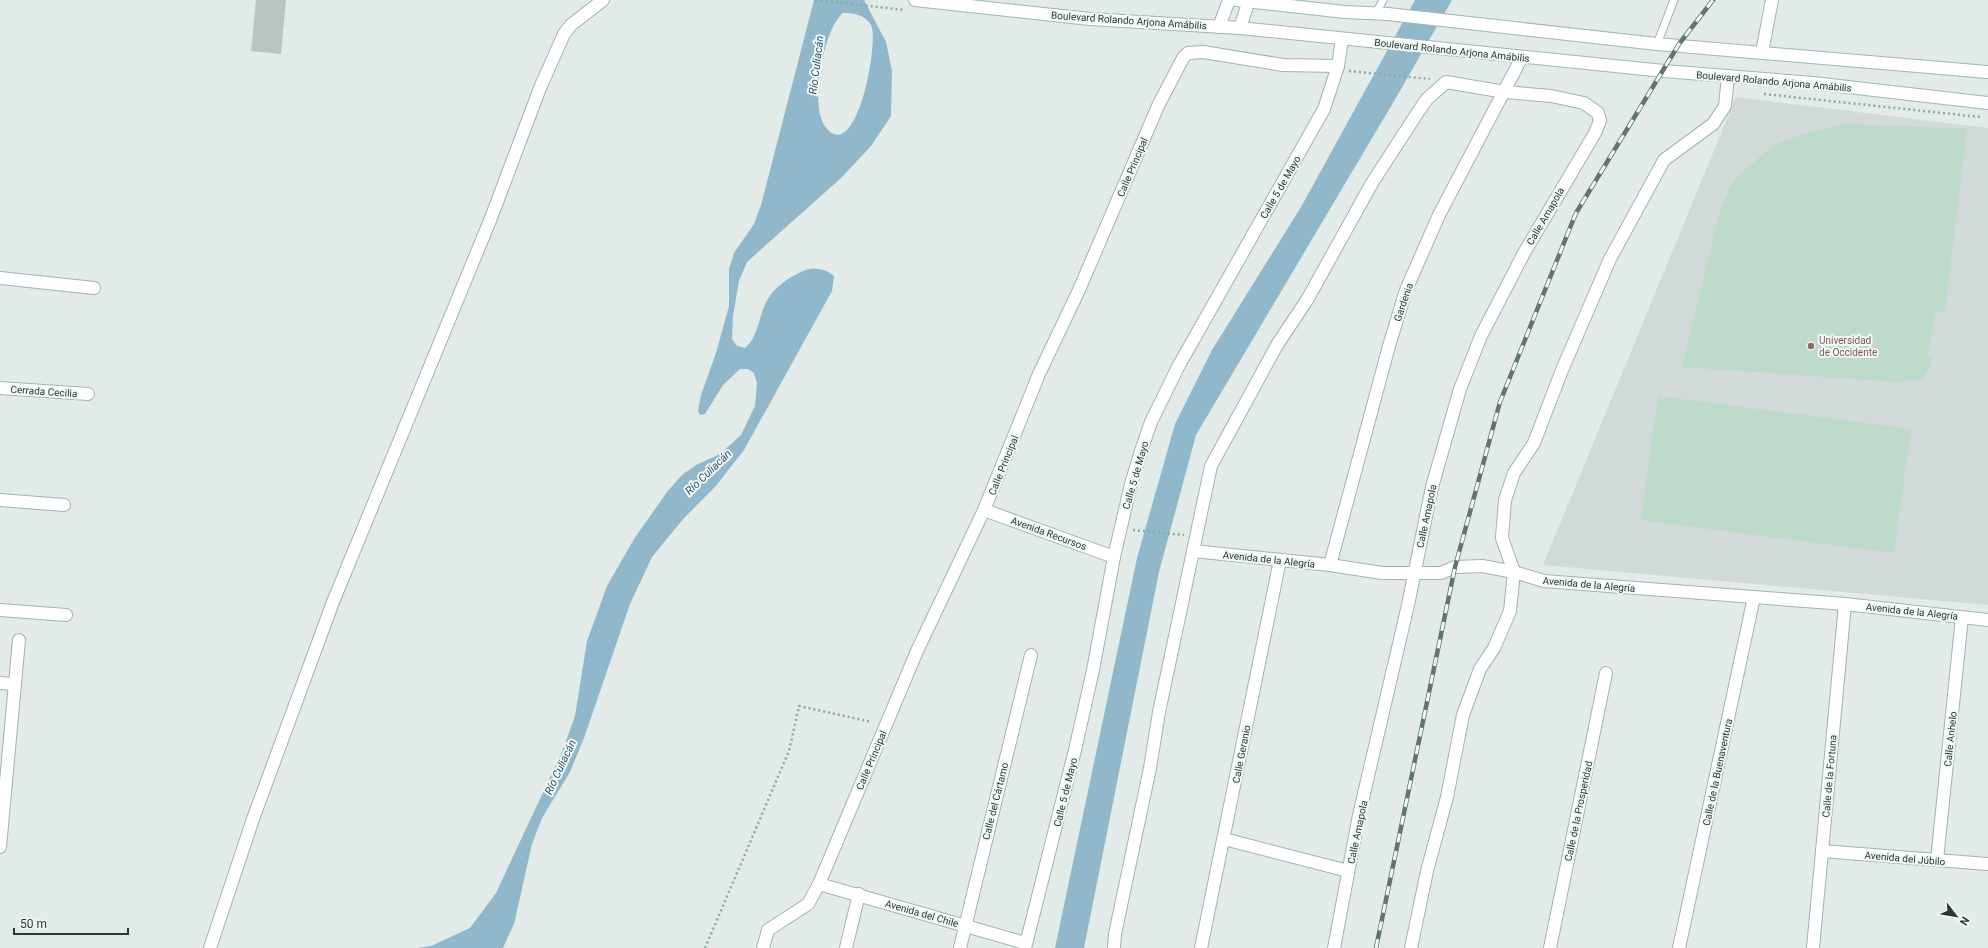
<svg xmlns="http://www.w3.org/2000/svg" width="1988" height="948" viewBox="0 0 1988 948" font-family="Roboto,sans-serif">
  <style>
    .built { fill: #d1dad8 }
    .green { fill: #bddaca }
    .water { fill: #90b8ca; fill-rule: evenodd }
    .building { fill: #b8c5c2 }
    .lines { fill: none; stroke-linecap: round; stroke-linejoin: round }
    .lane-casing { stroke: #a5b2b0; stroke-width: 9 }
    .street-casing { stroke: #a5b2b0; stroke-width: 14 }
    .secondary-casing { stroke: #a2b5b2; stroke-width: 14 }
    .path { stroke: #86aba6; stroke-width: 2.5; stroke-dasharray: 2 3; stroke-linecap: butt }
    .lane { stroke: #fff; stroke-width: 7 }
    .street { stroke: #fff; stroke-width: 12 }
    .secondary { stroke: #fff; stroke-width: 12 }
    .rail-casing { stroke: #5e7573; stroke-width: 4.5 }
    .rail { stroke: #f2f8f6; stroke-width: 3; stroke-dasharray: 9; stroke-linecap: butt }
    .education-dot { fill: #8d6e63; stroke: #f2f8f6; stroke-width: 1.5 }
    .labels { text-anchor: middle; stroke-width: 4; stroke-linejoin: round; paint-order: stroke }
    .street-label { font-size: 10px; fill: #243a38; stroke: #f2f8f6 }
    .education-label { font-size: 10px; fill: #785e54; stroke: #f2f8f6; text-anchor: start }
    .water-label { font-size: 11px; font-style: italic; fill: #245770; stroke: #f2f8f6 }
  </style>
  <rect width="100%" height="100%" fill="#e2ebe8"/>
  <path class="built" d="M1736,97L1988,128V605L1543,565Z"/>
  <g class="green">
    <path d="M1845,124L1967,129L1945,311L1935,312L1928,356L1933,357L1929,369L1923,378L1899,382L1682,367L1721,207L1735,178L1774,145L1796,137Z"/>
    <path d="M1658,396L1911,429L1894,553L1641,520Z"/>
  </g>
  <g class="water">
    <path d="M814,0H864L886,42L892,71L891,116L871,146L841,178L747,262L739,281L733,316L732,339L737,346L745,348C757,338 758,322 764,307C771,289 788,277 806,270C815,267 827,269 834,276L832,291L744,450L715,487L684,518L652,557L630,604L584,738L570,772L542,818L532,844L514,924L503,948H418L431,946L470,928L496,893L562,752L575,716L587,641L607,586L634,539L667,492L682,475L696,465L720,454L741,435L755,406L757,383L754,373L748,369H740L723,385L705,414L700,415L698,411L701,395L716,353L729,306V269L734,253L754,224L761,205ZM842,13C854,13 864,14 871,25C879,39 859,157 829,131C808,112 822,51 832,29C834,23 839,18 842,13Z"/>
    <path d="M1415,0H1452L1397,96L1196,435L1159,572L1084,948H1055L1137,558L1175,424L1212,350L1301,207Z"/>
  </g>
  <path class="building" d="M256,0H286L281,54L251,51Z"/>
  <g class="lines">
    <defs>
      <g id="lane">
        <path d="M1376,13L1383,0"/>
        <path d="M1657,44L1674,0"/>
      </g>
      <g id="street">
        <path d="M1762,52L1772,0"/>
        <path d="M0,278L94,288"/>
        <path d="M0,388L88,394"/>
        <path d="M0,500L64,505"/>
        <path d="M984,510L1114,557"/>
        <path d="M1193,551L1330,565L1382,573H1441L1455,567L1482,566L1514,572L1544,581L1845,604L1988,620"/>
        <path d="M1330,565L1389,346L1406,290L1439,215L1522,57"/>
        <path d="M0,610L66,615"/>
        <path d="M0,683L14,684"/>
        <path d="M1224,839L1348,871"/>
        <path d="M0,847L19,640"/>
        <path d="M1822,851L1988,864"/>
        <path d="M1937,860L1962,617"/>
        <path d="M819,884L1025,943"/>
        <path d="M210,948L253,819L333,602L491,218L540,88L564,34L571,25L603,0"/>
        <path d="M763,948L768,930L808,904L819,884L917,651L984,510L1039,374L1079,290L1158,106L1183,58L1188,53L1203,52L1283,65L1338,66"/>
        <path d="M846,948L859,894"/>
        <path d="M960,948L1031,655"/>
        <path d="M1025,948L1075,750L1093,670L1114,557L1131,484L1141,451L1151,422L1178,367L1324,109L1338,66L1342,39"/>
        <path d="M1114,948L1115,934L1150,768L1159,712L1211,466L1277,345L1307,300L1372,183L1418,112L1427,99L1446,82L1505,92L1551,96L1584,103L1598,113L1600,121L1595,133L1524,253L1481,336L1460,389L1432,487L1408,605L1359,815L1334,948"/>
        <path d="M1201,948L1280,560"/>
        <path d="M1411,948L1427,871L1447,797L1463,715L1480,669L1494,648L1510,611L1514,572L1502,538L1505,500L1514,473L1534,443L1562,370L1610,259L1664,160L1713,124L1725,106L1728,76"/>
        <path d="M1550,948L1606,673"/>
        <path d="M1679,948L1754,597"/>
        <path d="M1813,948L1845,604"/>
      </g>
      <g id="secondary">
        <path d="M915,0L1090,19L1240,28L1664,71L1813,83L1988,103"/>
        <path d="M1236,0L1345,12L1388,14L1657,44L1988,72"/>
        <path d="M1219,27L1229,0"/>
        <path d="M1240,28L1249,0"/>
      </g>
    </defs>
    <use href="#lane" class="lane-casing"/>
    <use href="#street" class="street-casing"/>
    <use href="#secondary" class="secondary-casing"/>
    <g class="path">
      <path d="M816,0L905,10"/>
      <path d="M1349,71L1430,79"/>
      <path d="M1764,94L1980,117"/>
      <path d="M1133,530L1184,535"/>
      <path d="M705,948L789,751L799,706L872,722"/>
    </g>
    <use href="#lane" class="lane"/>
    <use href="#street" class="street"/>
    <use href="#secondary" class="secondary"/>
    <defs>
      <path id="rail" d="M1376,948L1455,567L1500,402L1576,213L1679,44L1713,0"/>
    </defs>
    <use href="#rail" class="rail-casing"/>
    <use href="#rail" class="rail"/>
  </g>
  <circle class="education-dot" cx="1811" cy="346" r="4"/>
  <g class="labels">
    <g class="street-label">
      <text transform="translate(1129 20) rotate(4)" y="4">Boulevard Rolando Arjona Amábilis</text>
      <text transform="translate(1452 50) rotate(6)" y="4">Boulevard Rolando Arjona Amábilis</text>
      <text transform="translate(1774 81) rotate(5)" y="4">Boulevard Rolando Arjona Amábilis</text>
      <text transform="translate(1132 167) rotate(-67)" y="4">Calle Principal</text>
      <text transform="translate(1280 187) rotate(-60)" y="4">Calle 5 de Mayo</text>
      <text transform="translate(1545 216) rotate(-60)" y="4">Calle Amapola</text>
      <text transform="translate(1403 302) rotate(-71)" y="4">Gardenia</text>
      <text transform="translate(44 391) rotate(4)" y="4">Cerrada Cecilia</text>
      <text transform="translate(1003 465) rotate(-68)" y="4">Calle Principal</text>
      <text transform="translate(1135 475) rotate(-74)" y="4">Calle 5 de Mayo</text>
      <text transform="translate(1426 516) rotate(-78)" y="4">Calle Amapola</text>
      <text transform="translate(1049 533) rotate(20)" y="4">Avenida Recursos</text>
      <text transform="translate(1269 559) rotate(6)" y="4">Avenida de la Alegría</text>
      <text transform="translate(1589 584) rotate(5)" y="4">Avenida de la Alegría</text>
      <text transform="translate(1912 611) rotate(6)" y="4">Avenida de la Alegría</text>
      <text transform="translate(1950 739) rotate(-84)" y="4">Calle Anhelo</text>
      <text transform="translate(1241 754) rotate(-79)" y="4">Calle Geranio</text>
      <text transform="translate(871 760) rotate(-67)" y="4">Calle Principal</text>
      <text transform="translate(1717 772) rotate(-78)" y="4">Calle de la Buenaventura</text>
      <text transform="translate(1829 776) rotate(-85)" y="4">Calle de la Fortuna</text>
      <text transform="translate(1065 792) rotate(-76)" y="4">Calle 5 de Mayo</text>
      <text transform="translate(995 801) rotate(-76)" y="4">Calle del Cártamo</text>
      <text transform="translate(1578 811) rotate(-78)" y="4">Calle de la Prosperidad</text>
      <text transform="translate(1357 832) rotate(-78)" y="4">Calle Amapola</text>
      <text transform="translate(1905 858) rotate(5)" y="4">Avenida del Júbilo</text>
      <text transform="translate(922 913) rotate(16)" y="4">Avenida del Chile</text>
    </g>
    <g class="education-label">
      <text x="1819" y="344">Universidad<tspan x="1819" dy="12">de Occidente</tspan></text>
    </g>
    <g class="water-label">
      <text transform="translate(816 65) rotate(-83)" y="4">Río Culiacán</text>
      <text transform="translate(708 472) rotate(-44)" y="4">Río Culiacán</text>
      <text transform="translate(560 767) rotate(-65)" y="4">Río Culiacán</text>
    </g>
  </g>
  <g transform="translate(1956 916) rotate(121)" stroke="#f2f8f6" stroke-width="3" paint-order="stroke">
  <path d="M0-3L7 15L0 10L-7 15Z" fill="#243a38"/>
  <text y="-6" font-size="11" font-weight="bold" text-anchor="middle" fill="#243a38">N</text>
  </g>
  <path d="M14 928v6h114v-6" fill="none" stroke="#243a38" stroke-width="2"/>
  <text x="20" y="928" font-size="12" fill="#243a38" stroke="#f2f8f6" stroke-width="3" paint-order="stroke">50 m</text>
</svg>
